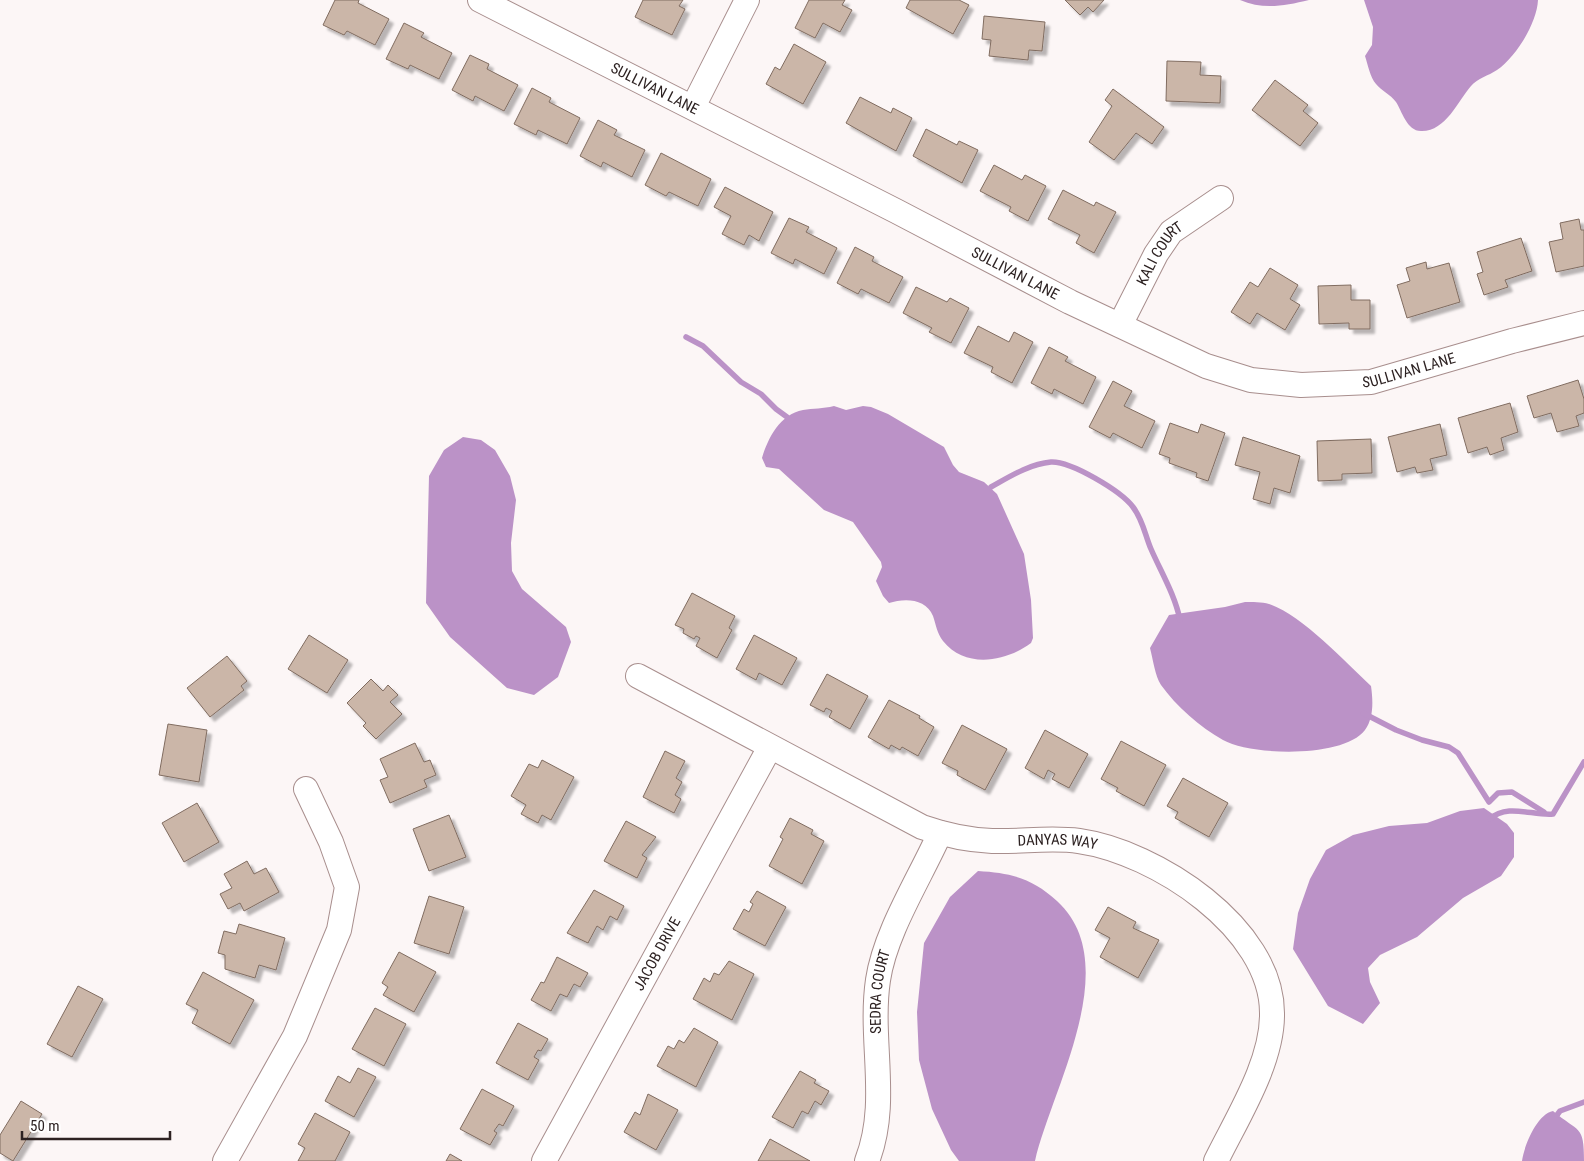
<svg xmlns="http://www.w3.org/2000/svg" width="1584" height="1161" viewBox="0 0 1584 1161" font-family="'Roboto Condensed',sans-serif">
  <style>
    .water { fill: #bb92c7 }
    .lines { fill: none; stroke-linecap: round; stroke-linejoin: round }
    .stream { stroke: #bb92c7; stroke-width: 5.5 }
    .building { fill: #cbb6a8; stroke: #806c60; filter: url(#shadow) }
    .minor-casing { stroke: #a88e8d; stroke-width: 26 }
    .minor { stroke: #fff; stroke-width: 24 }
    .labels { text-anchor: middle; stroke-width: 5; stroke-linejoin: round; paint-order: stroke }
    .street-label { font-size: 15px; fill: #2d2222; stroke: #fff }
  </style>
  <defs>
    <filter id="shadow"><feDropShadow dx="4.5" dy="4.5" stdDeviation="1" flood-color="#0004"/></filter>
  </defs>
  <rect width="100%" height="100%" fill="#fcf6f6"/>
  <g class="water">
    <path d="M1240,0H1309C1284,6 1263,10 1240,0Z"/>
    <path d="M1364,0H1538C1537,23 1516,57 1497,70C1488,76 1478,78 1471,86C1458,101 1446,131 1422,131C1407,132 1402,111 1396,102C1390,94 1382,91 1376,84C1370,77 1368,65 1365,56L1372,45L1373,27Z"/>
    <path d="M834,406L846,410L863,406L871,407L888,414L944,447L953,465L959,472L984,482L997,494L1024,554L1031,600L1033,638L1031,643C1006,662 965,669 943,641C937,633 936,625 933,616C926,598 904,598 889,603L883,596L876,581L882,567L881,562L853,522L824,510L779,469L766,467L762,458C768,438 780,414 803,410C813,408 823,409 834,406Z"/>
    <path d="M463,437L481,440L495,450L510,476L516,500L511,543L512,571L522,589L566,627L571,642L558,677L534,695L507,688L450,637L426,603L429,476L444,450Z"/>
    <path d="M1245,602C1252,602 1262,602 1269,604C1303,616 1344,661 1371,686C1373,700 1374,718 1365,730C1344,758 1252,756 1223,740C1200,727 1176,706 1161,685C1155,676 1153,659 1150,648L1169,615L1225,607Z"/>
    <path d="M1484,808L1507,824L1514,833V857L1501,876L1463,898L1417,937L1380,955L1368,968L1370,982L1380,1003L1363,1024L1328,1006L1293,949L1298,913L1310,879L1326,850L1353,835L1389,826L1427,823L1460,811Z"/>
    <path d="M978,871C1011,873 1032,878 1057,901C1126,964 1051,1090 1035,1161H959L951,1150L932,1109L919,1060L917,1012L924,943L950,897Z"/>
    <path d="M1553,1111C1579,1133 1584,1124 1584,1161H1522C1524,1146 1537,1114 1553,1111Z"/>
  </g>
  <g class="lines">
    <g class="stream">
      <path d="M686,337L703,346L741,382L761,394L776,409L787,417"/>
      <path d="M991,487C1009,477 1029,464 1051,462C1071,461 1121,491 1133,507C1143,520 1145,535 1151,549C1161,572 1175,595 1180,620"/>
      <path d="M1363,713L1396,730L1422,740L1449,747L1458,753L1489,802L1498,793L1512,792L1544,812"/>
      <path d="M1490,819C1507,803 1533,816 1553,814L1584,762"/>
      <path d="M1557,1115L1560,1111L1584,1102"/>
    </g>
  </g>
  <g class="building">
    <path d="M335,0H359L358,3L389,19L375,45L347,31L344,35L323,25Z"/>
    <path d="M643,0H683L679,6L685,9L672,35L635,17Z"/>
    <path d="M809,0H845L842,5L852,10L840,32L823,23L815,38L795,28Z"/>
    <path d="M910,0H959L969,5L953,34L906,8Z"/>
    <path d="M1065,0H1104L1093,12L1088,7L1080,15Z"/>
    <path d="M984,16L1045,22L1042,51L1029,50L1028,60L989,56L991,40L982,39Z"/>
    <path d="M404,23L424,33L421,37L452,53L439,79L410,65L408,69L386,59Z"/>
    <path d="M794,44L826,62L803,104L766,84L775,67L780,70Z"/>
    <path d="M470,55L489,64L487,69L518,85L504,111L475,96L473,101L452,90Z"/>
    <path d="M1167,61L1201,62L1200,75L1221,76L1220,103L1166,101Z"/>
    <path d="M1275,80L1308,105L1303,111L1318,123L1300,146L1252,110Z"/>
    <path d="M532,88L551,98L549,102L580,118L567,144L538,130L536,135L514,124Z"/>
    <path d="M1113,89L1164,127L1152,144L1136,133L1114,160L1089,142L1112,106L1105,100Z"/>
    <path d="M860,97L891,113L893,108L912,118L896,151L846,123Z"/>
    <path d="M598,120L617,130L614,135L645,150L632,177L603,162L601,167L580,156Z"/>
    <path d="M926,129L957,145L959,141L978,150L962,183L913,156Z"/>
    <path d="M661,153L711,179L698,206L669,192L666,196L645,185Z"/>
    <path d="M994,165L1022,180L1025,175L1046,186L1028,221L1009,211L1011,207L980,191Z"/>
    <path d="M725,187L773,212L759,241L749,235L744,245L722,234L731,216L714,207Z"/>
    <path d="M1063,190L1094,206L1096,202L1116,212L1094,253L1076,243L1080,235L1048,219Z"/>
    <path d="M789,218L809,227L806,232L837,248L824,274L795,259L793,264L771,253Z"/>
    <path d="M1579,219L1581,230H1584V266L1556,272L1549,242L1563,239L1560,223Z"/>
    <path d="M1521,238L1532,271L1505,280L1508,287L1484,295L1477,274L1483,272L1477,252Z"/>
    <path d="M855,247L874,257L872,261L903,277L889,303L861,289L858,294L837,283Z"/>
    <path d="M1426,262L1427,269L1449,263L1460,302L1407,318L1397,285L1410,281L1406,268Z"/>
    <path d="M1270,268L1298,285L1290,299L1300,305L1285,330L1257,313L1250,324L1231,312L1250,282L1258,287Z"/>
    <path d="M1351,285V300H1370V329H1349V323L1319,324L1318,286Z"/>
    <path d="M916,287L947,302L950,298L969,308L951,343L929,332L932,328L903,313Z"/>
    <path d="M978,326L1009,342L1014,332L1033,342L1012,383L991,372L993,367L964,353Z"/>
    <path d="M1049,347L1068,357L1065,361L1096,377L1083,404L1054,389L1052,394L1031,383Z"/>
    <path d="M1578,380L1584,399V413L1576,416L1579,426L1557,432L1551,413L1534,418L1527,396Z"/>
    <path d="M1113,381L1132,391L1124,406L1155,421L1142,448L1113,433L1110,438L1089,427Z"/>
    <path d="M1510,403L1518,432L1501,438L1504,450L1490,455L1487,447L1468,453L1458,418Z"/>
    <path d="M1170,423L1198,433L1201,424L1225,433L1208,481L1196,477L1197,473L1169,463L1170,458L1159,454Z"/>
    <path d="M1440,424L1447,455L1430,459L1433,470L1417,473L1415,467L1397,472L1388,437Z"/>
    <path d="M1243,437L1300,456L1290,493L1274,488L1270,504L1253,499L1260,472L1235,465Z"/>
    <path d="M1371,439L1372,473L1342,474V480L1318,481L1317,441Z"/>
    <path d="M692,593L735,616L729,628L732,630L717,658L696,646L700,638L696,636L694,639L683,633L684,629L675,625Z"/>
    <path d="M309,635L348,660L327,693L288,669Z"/>
    <path d="M754,635L797,658L782,685L759,673L756,680L736,669Z"/>
    <path d="M227,656L247,681L241,686L244,690L210,717L187,688Z"/>
    <path d="M827,674L868,696L850,729L829,717L832,711L826,708L824,712L810,705Z"/>
    <path d="M371,679L383,691L388,685L398,695L390,702L402,714L376,739L363,726L366,723L347,703Z"/>
    <path d="M889,700L920,716L919,718L934,727L918,756L902,747L900,750L891,745L889,749L868,737Z"/>
    <path d="M168,724L207,730L199,782L159,775Z"/>
    <path d="M962,725L1007,749L985,790L957,775L958,771L942,763Z"/>
    <path d="M1045,730L1088,754L1069,788L1052,779L1055,774L1048,770L1044,779L1025,768Z"/>
    <path d="M1121,741L1166,765L1144,806L1116,791L1118,788L1101,779Z"/>
    <path d="M415,743L424,762L430,760L436,775L424,780L427,787L390,803L380,780L388,777L380,759Z"/>
    <path d="M665,751L685,761L676,778L682,782L675,795L681,799L674,813L643,797Z"/>
    <path d="M542,760L574,777L551,820L542,815L538,823L521,814L526,805L511,796L529,764L538,768Z"/>
    <path d="M1183,778L1228,803L1209,837L1175,818L1178,812L1167,806Z"/>
    <path d="M197,803L219,842L184,862L162,823Z"/>
    <path d="M449,815L466,857L429,871L413,829Z"/>
    <path d="M790,818L813,830L811,834L824,841L802,884L769,866L783,839L780,837Z"/>
    <path d="M626,821L656,837L642,855L647,858L637,878L604,861Z"/>
    <path d="M247,861L254,874L266,868L279,892L244,911L240,903L228,909L220,894L232,888L224,874Z"/>
    <path d="M594,890L624,906L617,920L610,916L603,930L597,926L588,943L567,933Z"/>
    <path d="M757,891L786,907L765,946L733,929L744,909L749,912L753,904L750,902Z"/>
    <path d="M429,896L464,907L449,954L414,943Z"/>
    <path d="M1108,907L1136,922L1133,928L1159,940L1138,978L1100,957L1110,938L1095,930Z"/>
    <path d="M239,924L285,938L276,970L259,965L255,978L225,969V955L218,953L224,931L236,934Z"/>
    <path d="M399,952L436,972L414,1012L383,995L388,987L382,983Z"/>
    <path d="M557,957L588,973L580,987L574,984L567,997L560,994L551,1011L531,1000L541,982L544,983Z"/>
    <path d="M729,961L754,974L732,1020L693,999L704,978L710,982L714,973L719,975Z"/>
    <path d="M203,972L254,1000L230,1044L192,1023L198,1010L186,1004Z"/>
    <path d="M78,986L103,999L72,1057L47,1044Z"/>
    <path d="M375,1008L406,1024L384,1066L352,1049Z"/>
    <path d="M518,1023L548,1039L541,1051L538,1050L534,1057L539,1060L528,1080L496,1063Z"/>
    <path d="M694,1028L718,1042L696,1087L657,1066L668,1046L674,1049L679,1040L684,1043Z"/>
    <path d="M358,1068L376,1077L354,1117L325,1101L338,1076L350,1083Z"/>
    <path d="M800,1071L816,1080L814,1083L829,1091L821,1105L815,1101L808,1114L802,1111L793,1128L772,1117Z"/>
    <path d="M482,1089L514,1106L503,1126L499,1124L494,1131L497,1133L490,1145L460,1129Z"/>
    <path d="M648,1094L678,1110L656,1150L624,1132L635,1112L640,1115Z"/>
    <path d="M21,1101L42,1114L13,1161L0,1153V1135Z"/>
    <path d="M315,1113L350,1132L335,1161H298L305,1148L298,1144Z"/>
    <path d="M770,1139L810,1161H758Z"/>
    <path d="M450,1154L462,1161H446Z"/>
  </g>
  <g class="lines">
    <defs>
      <g id="minor">
        <path id="s1" d="M480,0L896,211L1070,302L1206,366L1251,380L1301,385L1371,382L1512,341L1584,323"/>
        <path d="M693,107L747,0"/>
        <path id="s2" d="M1120,325L1156,254L1171,232L1221,198"/>
        <path id="s3" d="M638,676L922,827C945,835 968,840 992,841C1022,842 1050,837 1079,841C1156,852 1272,928 1272,1013C1273,1062 1237,1118 1216,1161"/>
        <path d="M225,1161L295,1036L339,930L347,887L331,842L306,789"/>
        <path id="s4" d="M544,1161L770,747"/>
        <path id="s5" d="M867,1161C890,1102 869,1041 878,980C885,932 920,878 940,833"/>
      </g>
    </defs>
    <use href="#minor" class="minor-casing"/>
    <use href="#minor" class="minor"/>
  </g>
  <g class="labels">
    <g class="street-label">
      <text dy="5" stroke="none"><textPath href="#s1" startOffset="196">SULLIVAN LANE</textPath></text>
      <text dy="5" stroke="none"><textPath href="#s2" startOffset="82">KALI COURT</textPath></text>
      <text dy="5" stroke="none"><textPath href="#s1" startOffset="601">SULLIVAN LANE</textPath></text>
      <text dy="5" stroke="none"><textPath href="#s1" startOffset="1020">SULLIVAN LANE</textPath></text>
      <text dy="5" stroke="none"><textPath href="#s3" startOffset="459">DANYAS WAY</textPath></text>
      <text dy="5" stroke="none"><textPath href="#s4" startOffset="236">JACOB DRIVE</textPath></text>
      <text dy="5" stroke="none"><textPath href="#s5" startOffset="171">SEDRA COURT</textPath></text>
    </g>
  </g>
  <path d="M22 1131v8h148v-8" fill="none" stroke="#2d2222" stroke-width="2.5"/>
  <text x="30" y="1131" font-size="15" fill="#2d2222" stroke="#ffffff" stroke-width="4" paint-order="stroke">50 m</text>
</svg>
